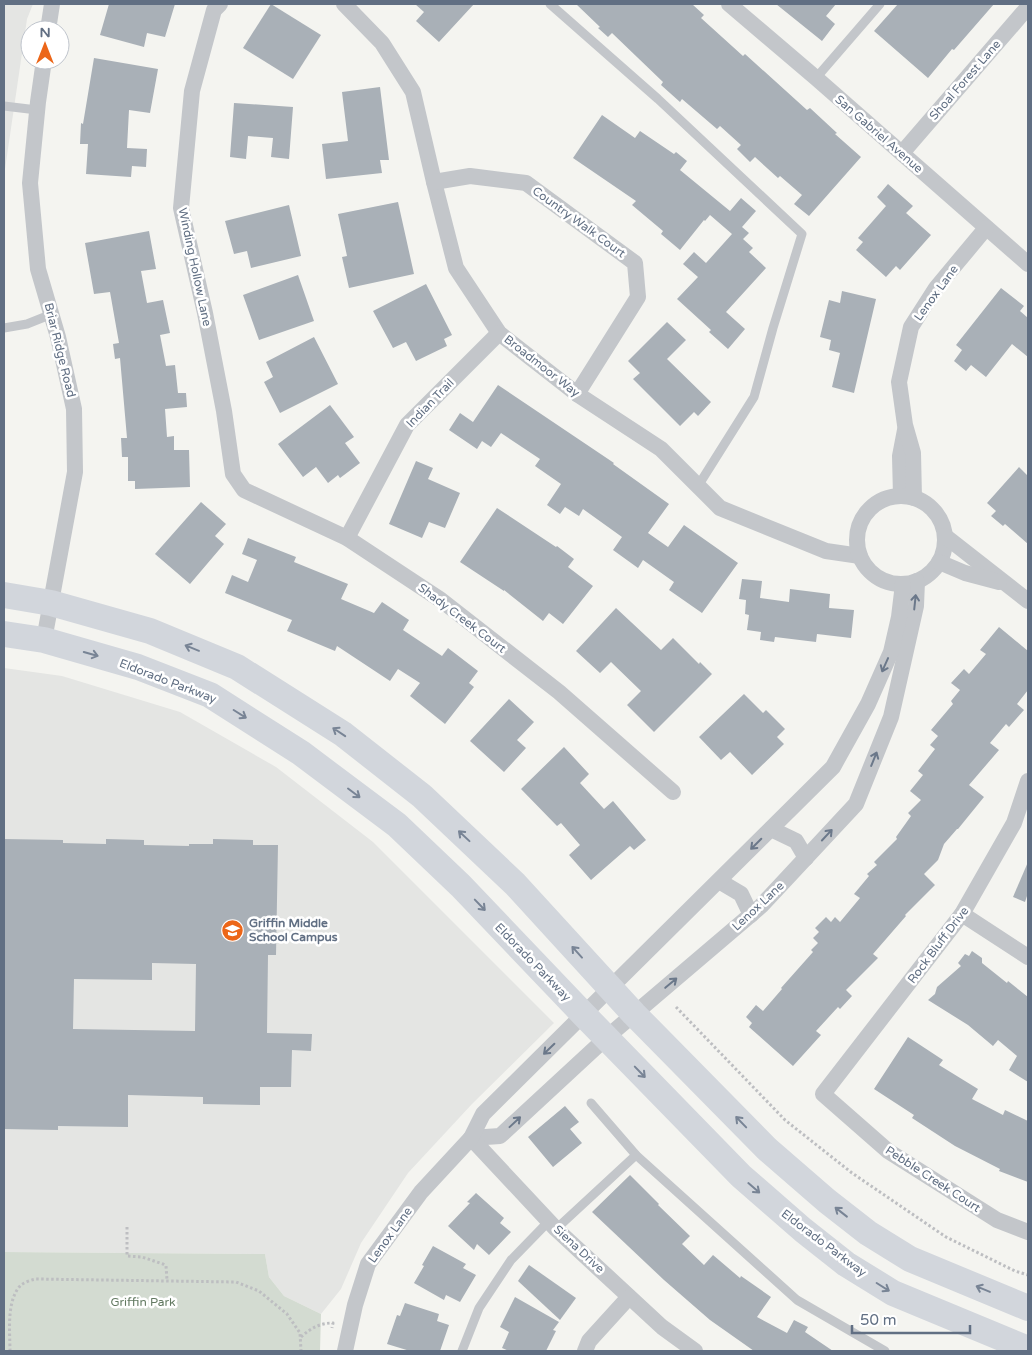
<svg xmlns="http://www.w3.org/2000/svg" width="1032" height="1355" viewBox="0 0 1032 1355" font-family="'Varela Round',sans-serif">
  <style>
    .built { fill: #e4e5e3 }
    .green { fill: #d3dbd1 }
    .building { fill: #a9b0b7; fill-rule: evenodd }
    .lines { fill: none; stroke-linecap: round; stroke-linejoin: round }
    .path { stroke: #bdbec1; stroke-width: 3; stroke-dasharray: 2.5 2.5; stroke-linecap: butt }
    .lane { stroke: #c3c6ca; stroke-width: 9 }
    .street { stroke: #c3c6ca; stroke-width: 16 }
    .primary { stroke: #d2d6dc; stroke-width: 26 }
    .oneway { stroke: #6b788a }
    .oneway2 { stroke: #788495 }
    .labels { text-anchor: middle; stroke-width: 5; stroke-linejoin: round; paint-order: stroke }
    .street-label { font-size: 12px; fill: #616f83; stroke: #fff }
    .poi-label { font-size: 12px; font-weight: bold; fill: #616f83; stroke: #fff; text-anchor: start }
    .park-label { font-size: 12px; fill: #627961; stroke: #fff }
  </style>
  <rect width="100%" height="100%" fill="#f4f4f0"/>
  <g class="built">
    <path d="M4,4H33L27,19L4,176Z"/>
    <path d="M4,668L62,676L180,712L276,767L373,842L554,1023L472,1104L408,1173L361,1243L341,1289L321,1314L284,1296L269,1277L265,1254L4,1252Z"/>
  </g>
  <path class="green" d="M4,1252L265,1254L269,1277L284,1296L321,1314L320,1351H4Z"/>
  <g class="building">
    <path d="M109,4H175L165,37L147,33L144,47L100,35Z"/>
    <path d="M271,4L321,35L293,79L243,48Z"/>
    <path d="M415,4H474L439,42L416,21L424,12Z"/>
    <path d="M576,4H692L704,15L701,18L743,56L745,54L807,110L810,108L837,133L835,134L861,157L809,216L794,204L802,195L780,176L778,178L755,157L750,162L737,149L741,145L720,126L717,129L682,99L680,102L661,85L663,82L612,33L608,37L598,28L600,27Z"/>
    <path d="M776,4H836L826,16L835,24L822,41Z"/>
    <path d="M898,4H994L954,50L952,49L928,78L874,31Z"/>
    <path d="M94,58L158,69L150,113L129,110L127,148L147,149L146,167L132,166L131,177L86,174L88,144H80L81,123L83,124Z"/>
    <path d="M380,87L389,160H380L382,173L326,179L322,144L348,141L342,92Z"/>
    <path d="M234,103L293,107L289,159L271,157L273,138L248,136L246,159L230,157Z"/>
    <path d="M602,115L635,138L640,131L674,154L676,152L687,161L680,170L730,211L741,198L756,211L742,227L749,233L743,239L753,248L749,252L766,268L726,312L745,329L728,349L709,332L711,330L677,299L698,277L683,264L694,252L706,263L732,234L710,215L705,221L704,220L680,250L661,234L663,231L632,205L636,201L573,158Z"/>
    <path d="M888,184L913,206L906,213L931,235L900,270L896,266L886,277L856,250L863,242L858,238L886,206L877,197Z"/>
    <path d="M398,202L414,274L349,288L342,257L347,256L338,214Z"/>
    <path d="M289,205L301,256L251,268L247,251L234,254L225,221Z"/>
    <path d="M149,231L156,269L141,271L147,303L163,300L170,333L160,335L166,366L175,365L178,393H186L187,407L165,409L167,437L174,436V450H189L190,487L135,489V481H128V457H122L121,438H127L120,358L115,359L113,344L119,343L110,292L94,294L85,243Z"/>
    <path d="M298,275L314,321L259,340L243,295Z"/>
    <path d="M426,284L452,335L444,339L447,346L416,361L406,342L393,348L373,311Z"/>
    <path d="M1001,288L1024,306L1020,311L1028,318V357L1012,344L986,377L971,365L966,371L954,361L962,350L956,345Z"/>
    <path d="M842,291L876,299L854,393L832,387L840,353L829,350L831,340L820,337L829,300L840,303Z"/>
    <path d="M667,322L686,340L667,359L711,402L698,416L694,412L680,426L633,379L640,373L628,361Z"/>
    <path d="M314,337L338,384L280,413L264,382L273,377L266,362Z"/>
    <path d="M498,385L614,463L613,464L669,504L648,533L668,547L684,525L738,563L702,613L669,590L674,582L643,560L638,568L613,550L622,537L583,509L579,516L565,507L560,514L547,505L561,484L535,466L540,459L501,433L491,447L482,441L477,449L449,430L460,413L473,422Z"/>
    <path d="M330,405L354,437L345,443L360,463L340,478L338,475L328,483L316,467L303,477L278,444Z"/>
    <path d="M416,461L433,468L428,479L460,493L445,528L429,522L422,538L389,524Z"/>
    <path d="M1019,467L1028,476V544L1005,524L1003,526L991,516L996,511L987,503Z"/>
    <path d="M201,502L226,524L215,536L224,544L190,584L155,554Z"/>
    <path d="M497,508L556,547L557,546L574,559L568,567L593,586L563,624L549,613L543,621L504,590V591L460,562Z"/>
    <path d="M248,538L296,557L294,562L348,584L341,599L374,613L382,602L409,620L403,630L442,656L448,648L478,671L469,683L474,687L445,724L410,696L420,683L398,669L390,681L337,646L335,651L287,631L292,620L225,593L232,575L248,582L257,560L242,554Z"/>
    <path d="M742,579L762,581L760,598L789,602L790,589L830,594L829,608L854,610L851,638L817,634L816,642L775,637L774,642L760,640L761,632L747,630L749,615L745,614L746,600L739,599Z"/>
    <path d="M616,608L661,650L673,638L699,664L700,662L712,674L654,732L627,705L641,691L611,662L600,673L576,651Z"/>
    <path d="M999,627L1028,651V690L1017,704L1024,710L1009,727L1006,724L990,743L999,750L969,785L984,797L958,829H957L944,844L938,860L924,874L935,885L905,915L906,916L873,954L878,958L846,990L852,996L840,1009L838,1007L816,1031L821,1035L793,1066L749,1027L752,1023L746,1017L756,1005L763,1011L782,989L781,988L813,952L811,950L818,943L813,938L819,932L815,928L826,917L831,922L835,917L840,922L860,898L854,894L869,876L867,874L877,865L874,862L897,839L896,837L911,816L908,813L921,800L910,791L923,775L918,771L935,749L930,745L938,736L931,730L953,704L951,701L960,690L951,683L964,669L969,674L986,654L980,650Z"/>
    <path d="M744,694L763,713L766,710L785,729L777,737L784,744L752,775L730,752L721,760L699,737Z"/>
    <path d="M509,699L534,722L517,740L526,748L504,772L470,741Z"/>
    <path d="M564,747L589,774L580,783L604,809L613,801L646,840L634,850L630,846L591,880L569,855L580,845L561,823L557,826L521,789Z"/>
    <path d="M4,839L63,840V843L106,844V839L144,840V845L189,846V844H213V839L253,840V845H278L276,955H268L267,1033L312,1034L311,1051L292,1050L291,1087H260V1105L203,1104V1097L128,1095V1127L58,1126V1130L4,1129ZM152,963L196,964L195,1031L73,1029L74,979L152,980Z"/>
    <path d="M1028,862V893L1025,902L1013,897Z"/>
    <path d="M972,951L982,958V963L1007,983L1008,981L1028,997V1082L1009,1070L1017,1056L998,1040L993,1046L968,1025L928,1000L935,994L937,987L961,966L958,963L965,954L969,956Z"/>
    <path d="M908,1037L943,1060L939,1065L978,1089L972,1099L1003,1115L1005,1110L1028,1121V1182L999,1171L1000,1169L955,1146L912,1118L914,1115L874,1089Z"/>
    <path d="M565,1106L579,1122L570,1129L582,1143L553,1167L528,1137Z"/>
    <path d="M630,1175L659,1204L658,1205L690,1236L682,1244L704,1265L713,1255L740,1278L741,1276L771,1297L757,1317L787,1333L794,1320L808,1327L805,1332L833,1351H754L710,1320L664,1280L592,1212Z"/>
    <path d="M476,1193L504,1218L500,1223L511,1232L489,1255L477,1244L474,1250L448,1226L470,1203L467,1202Z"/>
    <path d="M433,1246L466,1264L463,1268L476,1275L460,1302L446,1295L444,1300L414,1283L424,1266L422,1265Z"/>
    <path d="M529,1265L576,1298L560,1320L518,1281Z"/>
    <path d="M515,1297L559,1322L553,1330L556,1331L546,1351H509L502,1348L509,1332L500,1327Z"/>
    <path d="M405,1303L439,1314L437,1321L449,1325L440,1351H410L387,1344L397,1315L400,1316Z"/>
  </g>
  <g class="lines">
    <g class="path">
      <path d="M676,1007L785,1120L852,1173L946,1237L1015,1271L1028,1275"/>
      <path d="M127,1227V1256L142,1257L163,1264L166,1266L167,1280"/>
      <path d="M301,1337C311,1328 320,1323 333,1323L332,1328"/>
      <path d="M10,1351C10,1332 6,1300 21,1285C25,1282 31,1280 36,1279L236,1282L259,1291L287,1314L300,1333L301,1351"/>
    </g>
    <g class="lane">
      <path d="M550,4L658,99L802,234L773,328L754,397L698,486"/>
      <path d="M816,78L880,4"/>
      <path d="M4,106L37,110"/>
      <path d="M4,328L27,324L52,314"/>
      <path d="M591,1103L636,1155L797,1300L885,1351"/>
      <path d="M556,1229L636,1155"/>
      <path d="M462,1351L479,1308L511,1260L549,1221"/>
    </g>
    <g class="street">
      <path d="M220,4L214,10L192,91L181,208L205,313L224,411L233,474L244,490L347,538L441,600L559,692L673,792"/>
      <path d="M344,4L382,43L413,92L434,182L456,268L499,333L577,394L661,449L720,508L826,551L860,556"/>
      <path d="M729,4L816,78L1028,264"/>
      <path d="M48,30L52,4"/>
      <path d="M902,153L1028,7"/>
      <path d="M434,182L470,176L526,183L635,263L638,297L577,394"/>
      <path d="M901,496L900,456L905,430"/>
      <circle cx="901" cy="540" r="44"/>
      <path d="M914,498L913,453L905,425L899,382L911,327L936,288L986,228"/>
      <path d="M945,536L1028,601"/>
      <path d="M347,538L407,425L499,333"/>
      <path d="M939,562L965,573L999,582"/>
      <path d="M44,640L75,472L74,409L58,337L38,269L30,183L38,102L44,60"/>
      <path d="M1028,781L1014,823L962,914L823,1094L888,1151L997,1220L1028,1232"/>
      <path d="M771,829L796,841L806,858"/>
      <path d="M719,881L741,894L751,915"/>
      <path d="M962,914L1028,957"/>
      <path d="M471,1138L500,1136L606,1038L761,906L856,804L891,717L916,606L917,581"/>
      <path d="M471,1138L556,1229L662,1327L695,1351"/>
      <path d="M345,1351L355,1305L368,1264L421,1192L471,1138L483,1114L833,767L868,704L891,652L899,617L903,584"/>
      <path d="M585,1351L589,1341L629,1297"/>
    </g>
    <g class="primary">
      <path d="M4,595L51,603L150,631L237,667L343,734L422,796L515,884L634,1014L767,1149L827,1201L868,1233L910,1259L1028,1308"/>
      <path d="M4,634L44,640L138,667L210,695L301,753L397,825L461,886L584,1015L741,1176L803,1230L846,1264L893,1293L1028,1349"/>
    </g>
  </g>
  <defs><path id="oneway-shaft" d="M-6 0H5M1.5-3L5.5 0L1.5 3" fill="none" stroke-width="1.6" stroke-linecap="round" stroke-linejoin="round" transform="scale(1.25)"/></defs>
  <g class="oneway">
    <use href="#oneway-shaft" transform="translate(915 602) rotate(-84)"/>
    <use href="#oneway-shaft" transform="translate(885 665) rotate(114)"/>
    <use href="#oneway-shaft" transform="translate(874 759) rotate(-68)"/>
    <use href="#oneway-shaft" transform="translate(827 835) rotate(-47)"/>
    <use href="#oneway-shaft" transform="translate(756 844) rotate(135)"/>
    <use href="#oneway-shaft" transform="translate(671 983) rotate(-40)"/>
    <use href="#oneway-shaft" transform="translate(549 1049) rotate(136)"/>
    <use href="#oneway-shaft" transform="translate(515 1122) rotate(-43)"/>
  </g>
  <g class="oneway2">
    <use href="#oneway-shaft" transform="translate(192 648) rotate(-158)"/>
    <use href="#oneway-shaft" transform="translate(91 654) rotate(16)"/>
    <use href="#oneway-shaft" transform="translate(240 714) rotate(32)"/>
    <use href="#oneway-shaft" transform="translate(339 732) rotate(-146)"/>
    <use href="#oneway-shaft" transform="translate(354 793) rotate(37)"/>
    <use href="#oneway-shaft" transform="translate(464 836) rotate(-137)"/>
    <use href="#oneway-shaft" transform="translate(480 905) rotate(46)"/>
    <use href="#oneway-shaft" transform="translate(577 952) rotate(-132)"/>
    <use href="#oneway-shaft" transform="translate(640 1072) rotate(46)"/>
    <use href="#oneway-shaft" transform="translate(741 1122) rotate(-134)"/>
    <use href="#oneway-shaft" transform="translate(754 1188) rotate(41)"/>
    <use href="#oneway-shaft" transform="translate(841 1212) rotate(-142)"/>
    <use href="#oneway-shaft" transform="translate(883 1287) rotate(32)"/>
    <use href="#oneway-shaft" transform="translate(983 1289) rotate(-157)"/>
  </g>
  <defs>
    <symbol id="school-disc" viewBox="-11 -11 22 22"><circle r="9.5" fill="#ec6618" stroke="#fff"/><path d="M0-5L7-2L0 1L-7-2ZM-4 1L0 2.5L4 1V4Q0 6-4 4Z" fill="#fff"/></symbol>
  </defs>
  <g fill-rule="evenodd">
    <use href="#school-disc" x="220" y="918" width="25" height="25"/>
  </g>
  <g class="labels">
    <g class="street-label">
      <text transform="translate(965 80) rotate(-49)" y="4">Shoal Forest Lane</text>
      <text transform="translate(879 134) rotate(41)" y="4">San Gabriel Avenue</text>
      <text transform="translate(579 222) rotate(36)" y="4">Country Walk Court</text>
      <text transform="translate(195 267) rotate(78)" y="4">Winding Hollow Lane</text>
      <text transform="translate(936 293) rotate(-54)" y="4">Lenox Lane</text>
      <text transform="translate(60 350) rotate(76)" y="4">Briar Ridge Road</text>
      <text transform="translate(542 366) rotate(38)" y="4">Broadmoor Way</text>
      <text transform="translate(430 403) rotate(-46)" y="4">Indian Trail</text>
      <text transform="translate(462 618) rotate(37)" y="4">Shady Creek Court</text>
      <text transform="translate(168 681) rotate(21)" y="4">Eldorado Parkway</text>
      <text transform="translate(758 906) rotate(-43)" y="4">Lenox Lane</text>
      <text transform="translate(938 945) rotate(-53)" y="4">Rock Bluff Drive</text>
      <text transform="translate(533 962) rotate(46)" y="4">Eldorado Parkway</text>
      <text transform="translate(933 1179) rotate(33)" y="4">Pebble Creek Court</text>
      <text transform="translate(390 1235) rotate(-54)" y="4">Lenox Lane</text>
      <text transform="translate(824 1243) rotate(37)" y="4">Eldorado Parkway</text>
      <text transform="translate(579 1249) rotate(43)" y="4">Siena Drive</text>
    </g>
    <g class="poi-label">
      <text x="249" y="927">Griffin Middle<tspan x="249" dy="14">School Campus</tspan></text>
    </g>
    <g class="park-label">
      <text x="143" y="1306">Griffin Park</text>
    </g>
  </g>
  <rect width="1032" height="1355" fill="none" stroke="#616f83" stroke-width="10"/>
  <g transform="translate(45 45)"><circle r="24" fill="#ffffff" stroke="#c0c5cd"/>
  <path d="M0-4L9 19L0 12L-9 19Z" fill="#ec6618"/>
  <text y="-8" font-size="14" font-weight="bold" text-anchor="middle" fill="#616f83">N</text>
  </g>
  <path d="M852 1325v8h118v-8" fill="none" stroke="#616f83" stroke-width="2.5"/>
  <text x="860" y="1325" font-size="15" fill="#616f83" stroke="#ffffff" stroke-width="4" paint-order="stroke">50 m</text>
</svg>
